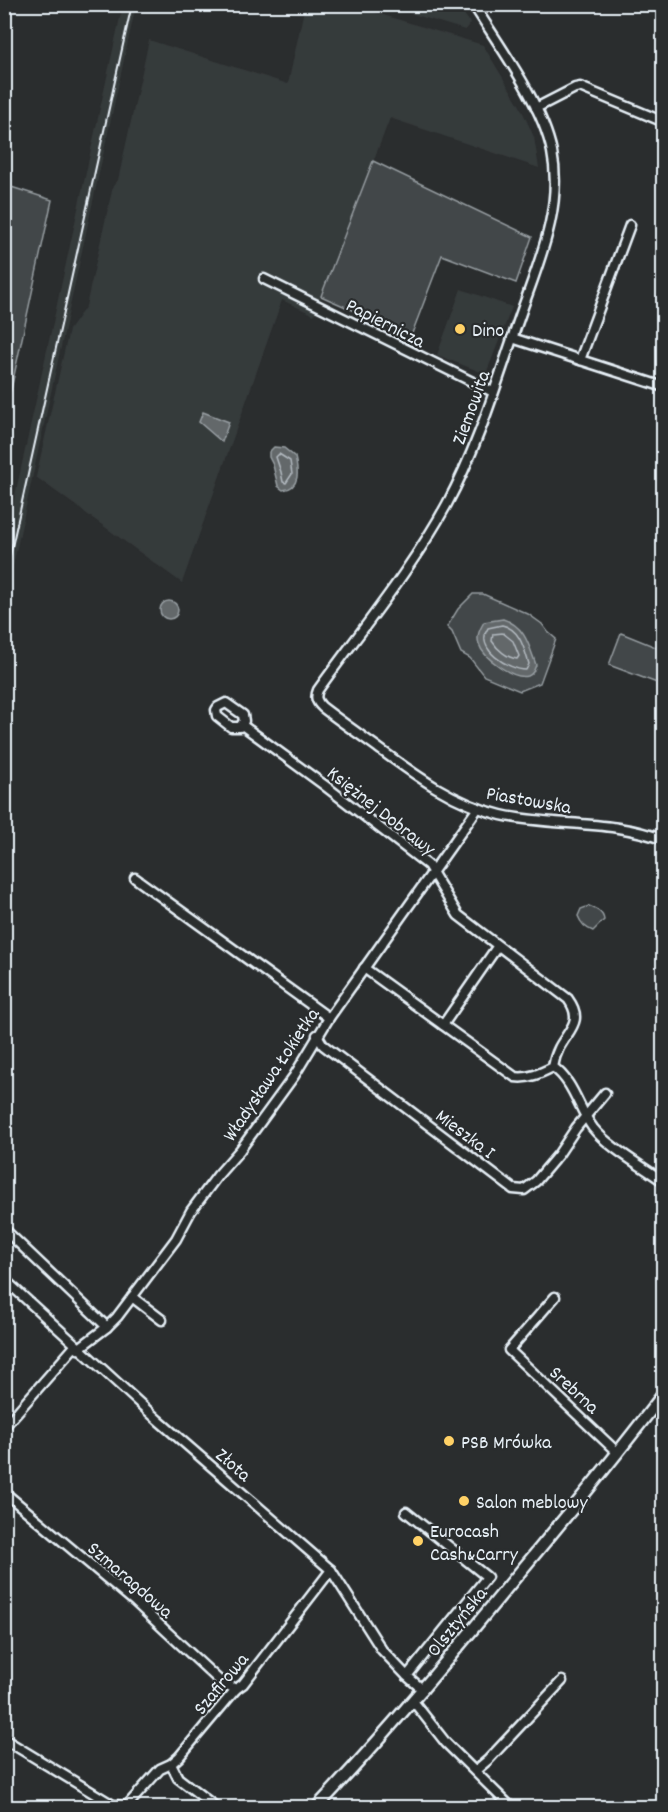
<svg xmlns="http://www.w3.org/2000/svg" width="668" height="1812" viewBox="0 0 668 1812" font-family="Dekko,sans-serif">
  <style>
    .built { fill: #363a3b }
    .green { fill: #424648; stroke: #959ca0; stroke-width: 1.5 }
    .water { fill: #63686b; stroke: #989fa3; stroke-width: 1.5 }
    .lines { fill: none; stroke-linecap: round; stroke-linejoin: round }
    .shore { stroke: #b3bac0; stroke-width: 1.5 }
    .minor-casing { stroke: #e8f1f8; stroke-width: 13 }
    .major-casing { stroke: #e8f1f8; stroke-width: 15 }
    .minor { stroke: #2a2d2e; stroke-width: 8 }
    .major { stroke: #2a2d2e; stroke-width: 10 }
    .rail { stroke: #e8f1f8; stroke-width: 2 }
    .poi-dot { fill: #ffd166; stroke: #2a2d2e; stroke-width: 2 }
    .labels { text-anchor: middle; stroke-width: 4.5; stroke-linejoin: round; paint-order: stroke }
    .street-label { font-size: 20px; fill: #e8f1f8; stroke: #2a2d2e }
    .poi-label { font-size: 20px; fill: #e8f1f8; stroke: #2a2d2e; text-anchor: start }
  </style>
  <rect width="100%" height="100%" fill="#2a2d2e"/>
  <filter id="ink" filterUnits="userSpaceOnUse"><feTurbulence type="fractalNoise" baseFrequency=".0167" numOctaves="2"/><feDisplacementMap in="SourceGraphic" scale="12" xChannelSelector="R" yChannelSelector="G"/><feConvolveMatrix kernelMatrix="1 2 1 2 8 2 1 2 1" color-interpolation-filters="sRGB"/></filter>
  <g filter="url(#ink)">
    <g class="built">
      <path d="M123,4L136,5L5,602V541Z"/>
      <path d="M305,5H350L483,45L520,106L534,137L539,168L390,118L314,315L282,300L182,583L36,477L69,330L86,306L113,186L118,180L149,40L288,84Z"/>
      <path d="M383,5H458L470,23L465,30Z"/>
      <path d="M461,289L512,307L486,374L437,355Z"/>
    </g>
    <g class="green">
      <path d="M373,161L532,237L516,283L442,255L411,336L321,296Z"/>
      <path d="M5,185L52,200L5,417L4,185Z"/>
      <path d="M473,594H483L528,614L542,624L548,632L556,639L540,683L520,691L484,676L470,658L461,653L452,632L447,627L458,609Z"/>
      <path d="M621,633L663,650V665L657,683L609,665Z"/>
      <path d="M589,906C596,909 603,912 604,920L593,931C585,928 581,924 578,916L581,909Z"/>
    </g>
    <g class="water">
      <path d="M203,412L229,422L222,442L199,422Z"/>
      <path d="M274,447L284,448L295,457C298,470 301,488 283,490L278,486L273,465L269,457V452Z"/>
      <circle cx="169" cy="610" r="9"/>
      <path d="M503,619C525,626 529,645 536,665C534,670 533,674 528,676C514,680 483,658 479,644C476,636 480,629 484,622Z"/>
    </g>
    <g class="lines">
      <g class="shore">
        <path d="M279,454L290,461L292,474L286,483L283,482L281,472L276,457Z"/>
        <path d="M502,625C520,629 524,648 529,664L526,670C509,670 474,649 488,628Z"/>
        <path d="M503,633L513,641L519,656L517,659C507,658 497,649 492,641L493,634Z"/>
      </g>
      <defs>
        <g id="minor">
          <path d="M473,4C500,47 542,103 552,152C563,206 540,259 522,310C499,375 480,443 447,504C411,570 362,629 318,690C315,697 316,701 322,707C340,721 359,734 377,747C415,775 454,804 501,815C554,827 612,819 664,840"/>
          <path d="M536,108L575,88L580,87L664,122"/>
          <path d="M264,279L493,392"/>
          <path d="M512,338L664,387"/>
          <path d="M580,360L630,225"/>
          <path d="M226,703L243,715L244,721L240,727H231L217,716L216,710L218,707Z"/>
          <path d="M242,725L324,785L428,865L458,915L568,999C584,1021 569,1029 559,1048C556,1054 554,1060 553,1067C541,1073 529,1079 515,1077L364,968"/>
          <path d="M135,878L329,1018"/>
          <path d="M443,1025L497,947"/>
          <path d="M317,1035L323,1045L513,1189L524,1190L536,1181L558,1155L576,1128L605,1093"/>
          <path d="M553,1067C574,1082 578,1108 593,1128C608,1147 644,1167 664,1182"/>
          <path d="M4,1229L107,1327"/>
          <path d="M4,1279L158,1420L331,1570L382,1650L407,1676L423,1690"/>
          <path d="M132,1297L162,1320"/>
          <path d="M555,1297L509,1350L618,1453"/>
          <path d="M78,1349L107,1327L117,1317L176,1239L191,1211L218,1175L240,1150L294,1076L329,1018L478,808"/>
          <path d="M4,1427L75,1346"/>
          <path d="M4,1492L135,1602L222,1683L236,1689"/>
          <path d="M406,1512L487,1577L407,1676"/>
          <path d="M413,1701L446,1743L512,1808"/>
          <path d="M4,1739L113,1805L126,1806"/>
          <path d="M171,1764L178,1778L217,1808"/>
          <path d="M475,1771L488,1760L562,1681"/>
          <path d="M125,1808L160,1769L171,1764L179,1757L236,1689L243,1684L331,1570"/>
        </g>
        <path id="major" d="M316,1808C386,1734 451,1656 515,1578C566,1517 616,1456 664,1393"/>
      </defs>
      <use href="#minor" class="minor-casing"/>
      <use href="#major" class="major-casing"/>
      <use href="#minor" class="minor"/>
      <use href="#major" class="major"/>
      <path class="rail" d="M4,583L132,4"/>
    </g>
  </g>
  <g class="poi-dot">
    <circle cx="460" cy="329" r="6"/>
    <circle cx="449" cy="1441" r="6"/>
    <circle cx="464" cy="1501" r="6"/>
    <circle cx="418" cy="1541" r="6"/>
  </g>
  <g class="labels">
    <g class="street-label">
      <text transform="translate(386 322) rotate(27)" y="7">Papiernicza</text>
      <text transform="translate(470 407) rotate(-70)" y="7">Ziemowita</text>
      <text transform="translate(529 799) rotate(10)" y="7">Piastowska</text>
      <text transform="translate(382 810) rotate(38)" y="7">Księżnej Dobrawy</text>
      <text transform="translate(270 1074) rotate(-56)" y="7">Władysława Łokietka</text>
      <text transform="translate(466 1133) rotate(37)" y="7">Mieszka I</text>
      <text transform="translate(575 1389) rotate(43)" y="7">Srebrna</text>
      <text transform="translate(234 1464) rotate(41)" y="7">Złota</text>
      <text transform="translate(131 1579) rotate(41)" y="7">Szmaragdowa</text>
      <text transform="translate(456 1621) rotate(-51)" y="7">Olsztyńska</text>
      <text transform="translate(220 1683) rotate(-50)" y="7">Szafirowa</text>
    </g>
    <g class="poi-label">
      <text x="472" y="336">Dino</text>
      <text x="461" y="1448">PSB Mrówka</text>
      <text x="476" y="1508">Salon meblowy</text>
      <text x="430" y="1537">Eurocash<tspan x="430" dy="23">Cash&amp;Carry</tspan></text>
    </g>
  </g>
  <rect width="668" height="1812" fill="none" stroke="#2a2d2e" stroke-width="24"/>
  <rect x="12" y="12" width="644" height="1788" fill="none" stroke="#e8f1f8" stroke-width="2" filter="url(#ink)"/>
</svg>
